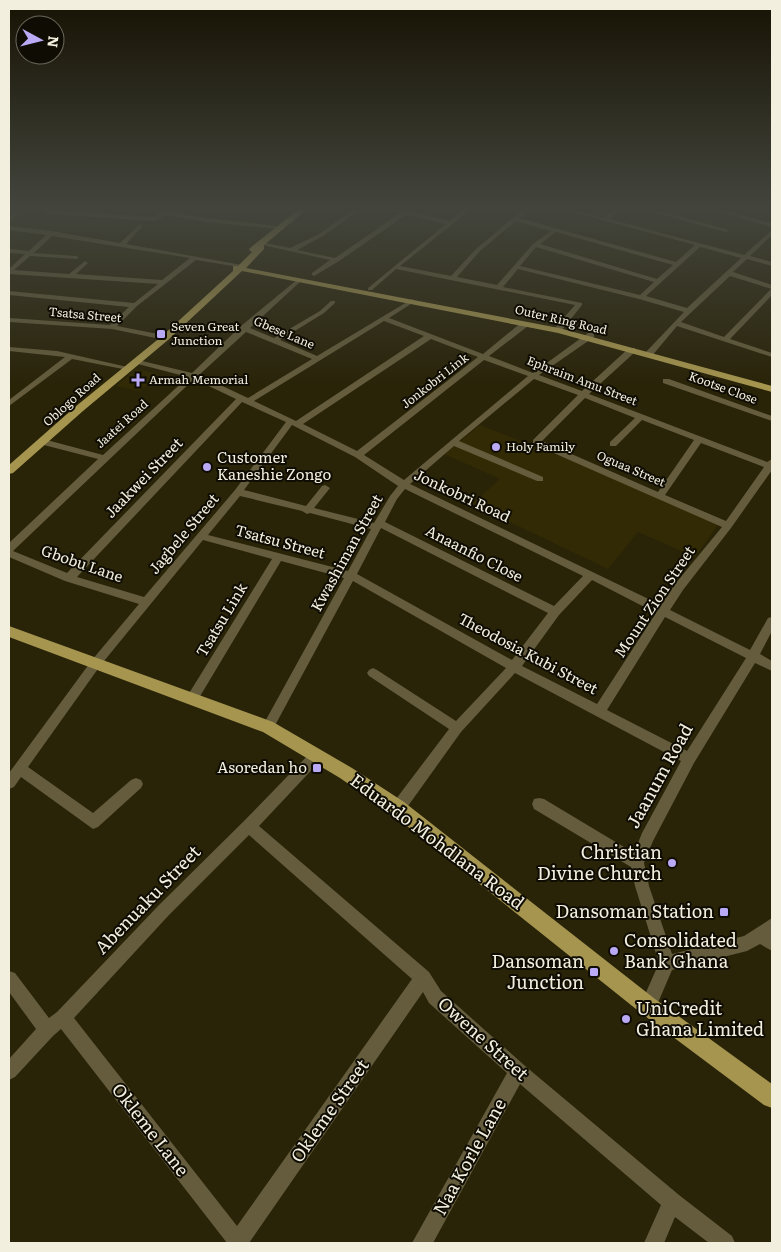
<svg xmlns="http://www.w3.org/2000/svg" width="781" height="1252" viewBox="0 0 781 1252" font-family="Literata,serif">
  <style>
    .built { fill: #322a05 }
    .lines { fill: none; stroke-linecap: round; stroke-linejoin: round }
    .minor { fill: #645c3c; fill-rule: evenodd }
    .major { fill: #a5954f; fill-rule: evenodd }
    .poi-dot { fill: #baaaf6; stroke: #0f0c03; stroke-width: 2 }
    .labels { text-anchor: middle; stroke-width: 4; stroke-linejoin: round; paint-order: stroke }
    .far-street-label { font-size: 12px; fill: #f2efdf; stroke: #0f0c03 }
    .far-poi-label { font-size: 12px; fill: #f2efdf; stroke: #0f0c03; text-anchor: start }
    .poi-label { font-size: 15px; fill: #f2efdf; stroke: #0f0c03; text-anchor: start }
    .street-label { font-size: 15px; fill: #f2efdf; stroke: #0f0c03 }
    .near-street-label { font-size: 18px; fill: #f2efdf; stroke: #0f0c03 }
    .near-poi-label { font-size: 18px; fill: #f2efdf; stroke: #0f0c03; text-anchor: end }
  </style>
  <rect width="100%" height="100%" fill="#292308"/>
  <g class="built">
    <path d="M136,369L159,374L140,391L116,386Z"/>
    <path d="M480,425L592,469L718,525L695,557L638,532L608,569L472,504L500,479L444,454Z"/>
  </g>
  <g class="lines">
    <g class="minor">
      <path d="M161,210L207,218L283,227L280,229L207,222L163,215L161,218L154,221L47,214L44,212L47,210L153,217Z"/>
      <path d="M353,210H360L323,236L297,250L335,258L400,213L390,210H402L450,221L463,210H470L400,266L451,276L476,249L522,210H529L519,218L676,262L695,245L565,210H576L603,218L613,210H620L609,219L744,255L772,230V235L750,256L772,262V266L747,259L733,272L772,285V289L730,276L681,322L724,337L770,290L772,289V295L730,339L772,353V357L677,326L651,357H645V353L684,312L639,299L518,269L503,287L582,303V305L562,330L555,328L575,305L396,269L372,290H368V288L446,224L406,215L339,261L314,276L312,275V273L330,260L258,244L261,242L290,248L319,234ZM516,221L551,231L533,244L497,285L457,277L480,251ZM556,232L673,265L657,279L540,244ZM536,247L654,282L640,295L520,266ZM700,247L741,258L687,308L646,296Z"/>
      <path d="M645,210H656L729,230L726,232Z"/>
      <path d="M711,210H722L772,223V227Z"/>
      <path d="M14,212L19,213L9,222V217Z"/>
      <path d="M140,224L142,227L126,244L242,265L239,267L196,260L137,306L117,326L168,336L169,338L165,340L112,329L9,322V318L110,325L129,307L9,295V291L134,303L158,284L9,274V269L25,254L9,253V249L29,251L46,235L9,230V226L52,231L120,243ZM52,236L190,258L162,280L76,274L88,263L85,261L69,274L14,270L30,256L78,259V257L76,256L34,253Z"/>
      <path d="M299,278L302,280L301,281L250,328L274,338L320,311L331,301H335V303L324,313L280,340L317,356L412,299L415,301L414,302L389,318L483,354L522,322H528V326L489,356L533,373L588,333H594V337L539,375L582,391L629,348H635V352L589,394L767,462L772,459V470L731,528L683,590L670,610L750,650L768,618L772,617V631L760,654L772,661V671L755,663L694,763L653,841L644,863L649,886L672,954L744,936L772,918V951L760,944L747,951L672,970L654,1012L648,1014L642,1012L640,1006L659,963L635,886L631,867L534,809L532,804L534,799L539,798L544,799L634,853L642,833L681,761L515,673L461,732L403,813L398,814L393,813L391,808L393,803L449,729L369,676L367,673L369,670L373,668L377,670L456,721L506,668L353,581L272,731L268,732L264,731L262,727L344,578L281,561L196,703L192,704L188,703L186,699L188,695L272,559L203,540L100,666L28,767L93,813L131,780L136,778L141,780L143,784L141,788L98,827L93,829L21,777L14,787L9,789V773L92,660L139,604L65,581L9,557V543L98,459L40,444L39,442L43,439L103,455L188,377L134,363V359L192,373L241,326ZM384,321L424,336L296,421L254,401ZM246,332L312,359L248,398L199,375ZM431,339L478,357L357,451L303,424ZM484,360L528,376L404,480L364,455ZM194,379L236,399L67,573L13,551ZM534,379L578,395L533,440V444L722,527L675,584L661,605L410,484L454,446L537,481H543V477L459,441ZM585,398L635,418L610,442V446H616L642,420L694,440L658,492L542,441ZM242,402L286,422L235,490L144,597L77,577ZM292,425L355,457L398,486L390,496L374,523L314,508L330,488L325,485L322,486L306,506L244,490ZM701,443L764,467L726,521L665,495ZM405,489L583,576L554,606L385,522L397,499ZM240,496L302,511L307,514L310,513L371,529L348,571L208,535ZM381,528L548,613L512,660L357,574ZM592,580L656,613L597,704L522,666L559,615ZM665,617L746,658L687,751L607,710Z"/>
      <path d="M9,347L57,351L132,368L128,370L72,359L9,406V400L65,357L9,351Z"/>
      <path d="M663,379H669L772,416V421L663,383Z"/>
      <path d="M316,750L321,752L323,756L321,760L259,826L429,972L441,991L524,1065L679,1195L732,1236L735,1243H709L675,1217L664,1243H644L661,1205L520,1084L433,1243H412L507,1073L429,1003L423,992L249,1243H227L61,1029L53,1036L15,1077L9,1080V1059L36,1029L9,992V971L15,973L49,1018L57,1012L159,905L244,821L311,752ZM249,835L412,979L237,1226L74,1018L169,915Z"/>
    </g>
    <g class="major">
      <path d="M298,210H306L264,245V249L246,268L559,328L772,386V392L558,333L242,271L168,340L83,411L13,473L9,474V465L75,407L162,336L233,271V266H238L252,252L249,250L250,248Z"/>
      <path d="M9,626L273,722L352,768L404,802L655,999L772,1084V1108L764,1105L641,1013L392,814L340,778L263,732L9,637Z"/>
    </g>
  </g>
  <linearGradient id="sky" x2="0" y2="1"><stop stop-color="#171304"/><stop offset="0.54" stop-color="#43453d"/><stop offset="1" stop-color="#43453d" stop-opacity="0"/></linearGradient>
  <rect width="781" height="386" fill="url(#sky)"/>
  <g class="poi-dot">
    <rect x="156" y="329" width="10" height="10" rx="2.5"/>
    <path d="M135.5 372.5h5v5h5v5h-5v5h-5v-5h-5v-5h5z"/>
    <circle cx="496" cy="447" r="5"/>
    <circle cx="207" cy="467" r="5"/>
    <rect x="312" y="763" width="10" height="10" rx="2.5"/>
    <circle cx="672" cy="863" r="5"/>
    <rect x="719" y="907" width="10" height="10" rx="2.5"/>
    <circle cx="614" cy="951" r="5"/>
    <rect x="589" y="967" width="10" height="10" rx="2.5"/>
    <circle cx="626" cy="1019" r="5"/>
  </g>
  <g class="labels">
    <g class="far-street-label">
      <text transform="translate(85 315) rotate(5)" y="4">Tsatsa Street</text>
      <text transform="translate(561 320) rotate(13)" y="4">Outer Ring Road</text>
      <text transform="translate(284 333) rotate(23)" y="4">Gbese Lane</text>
      <text transform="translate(435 381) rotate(-38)" y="4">Jonkobri Link</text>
      <text transform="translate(582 381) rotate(21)" y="4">Ephraim Amu Street</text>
      <text transform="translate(723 388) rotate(20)" y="4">Kootse Close</text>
      <text transform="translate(72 400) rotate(-42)" y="4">Oblogo Road</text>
      <text transform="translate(122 424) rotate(-42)" y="4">Jaatei Road</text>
      <text transform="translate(631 469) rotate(23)" y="4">Oguaa Street</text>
    </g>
    <g class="far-poi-label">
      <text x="171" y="331">Seven Great<tspan x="171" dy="14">Junction</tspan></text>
      <text x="149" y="384">Armah Memorial</text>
      <text x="506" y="451">Holy Family</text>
    </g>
    <g class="poi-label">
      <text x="217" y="463">Customer<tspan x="217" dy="17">Kaneshie Zongo</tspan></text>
      <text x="307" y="773" text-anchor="end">Asoredan ho</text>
    </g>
    <g class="street-label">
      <text transform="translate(144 478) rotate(-46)" y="5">Jaakwei Street</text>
      <text transform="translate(462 496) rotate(25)" y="5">Jonkobri Road</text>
      <text transform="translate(184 534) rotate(-50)" y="5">Jagbele Street</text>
      <text transform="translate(280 542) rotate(15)" y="5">Tsatsu Street</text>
      <text transform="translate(347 553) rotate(-61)" y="5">Kwashiman Street</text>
      <text transform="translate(474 554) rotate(27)" y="5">Anaanfio Close</text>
      <text transform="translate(82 564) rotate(19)" y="5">Gbobu Lane</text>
      <text transform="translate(655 602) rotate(-56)" y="5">Mount Zion Street</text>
      <text transform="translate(222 620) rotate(-59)" y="5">Tsatsu Link</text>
      <text transform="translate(528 654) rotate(28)" y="5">Theodosia Kubi Street</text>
    </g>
    <g class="near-street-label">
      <text transform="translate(660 776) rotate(-61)" y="6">Jaanum Road</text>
      <text transform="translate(437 842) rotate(37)" y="6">Eduardo Mohdlana Road</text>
      <text transform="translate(148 900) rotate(-46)" y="6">Abenuaku Street</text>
      <text transform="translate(483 1039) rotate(42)" y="6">Owene Street</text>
      <text transform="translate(330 1111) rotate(-55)" y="6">Okleme Street</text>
      <text transform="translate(150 1130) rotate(52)" y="6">Okleme Lane</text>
      <text transform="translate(470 1157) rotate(-61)" y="6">Naa Korle Lane</text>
    </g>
    <g class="near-poi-label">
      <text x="662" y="859">Christian<tspan x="662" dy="21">Divine Church</tspan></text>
      <text x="714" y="918">Dansoman Station</text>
      <text x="624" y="947" text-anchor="start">Consolidated<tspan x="624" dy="21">Bank Ghana</tspan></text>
      <text x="584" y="968">Dansoman<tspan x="584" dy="21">Junction</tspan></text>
      <text x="636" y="1015" text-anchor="start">UniCredit<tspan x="636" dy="21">Ghana Limited</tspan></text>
    </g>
  </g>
  <rect width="781" height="1252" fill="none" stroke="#f2efdf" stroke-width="20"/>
  <g transform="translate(40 40) rotate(97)"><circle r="24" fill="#0f0c03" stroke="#6a675b"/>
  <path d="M0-4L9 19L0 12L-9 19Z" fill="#baaaf6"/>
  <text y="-8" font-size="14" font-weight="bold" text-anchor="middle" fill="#f2efdf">N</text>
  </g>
</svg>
